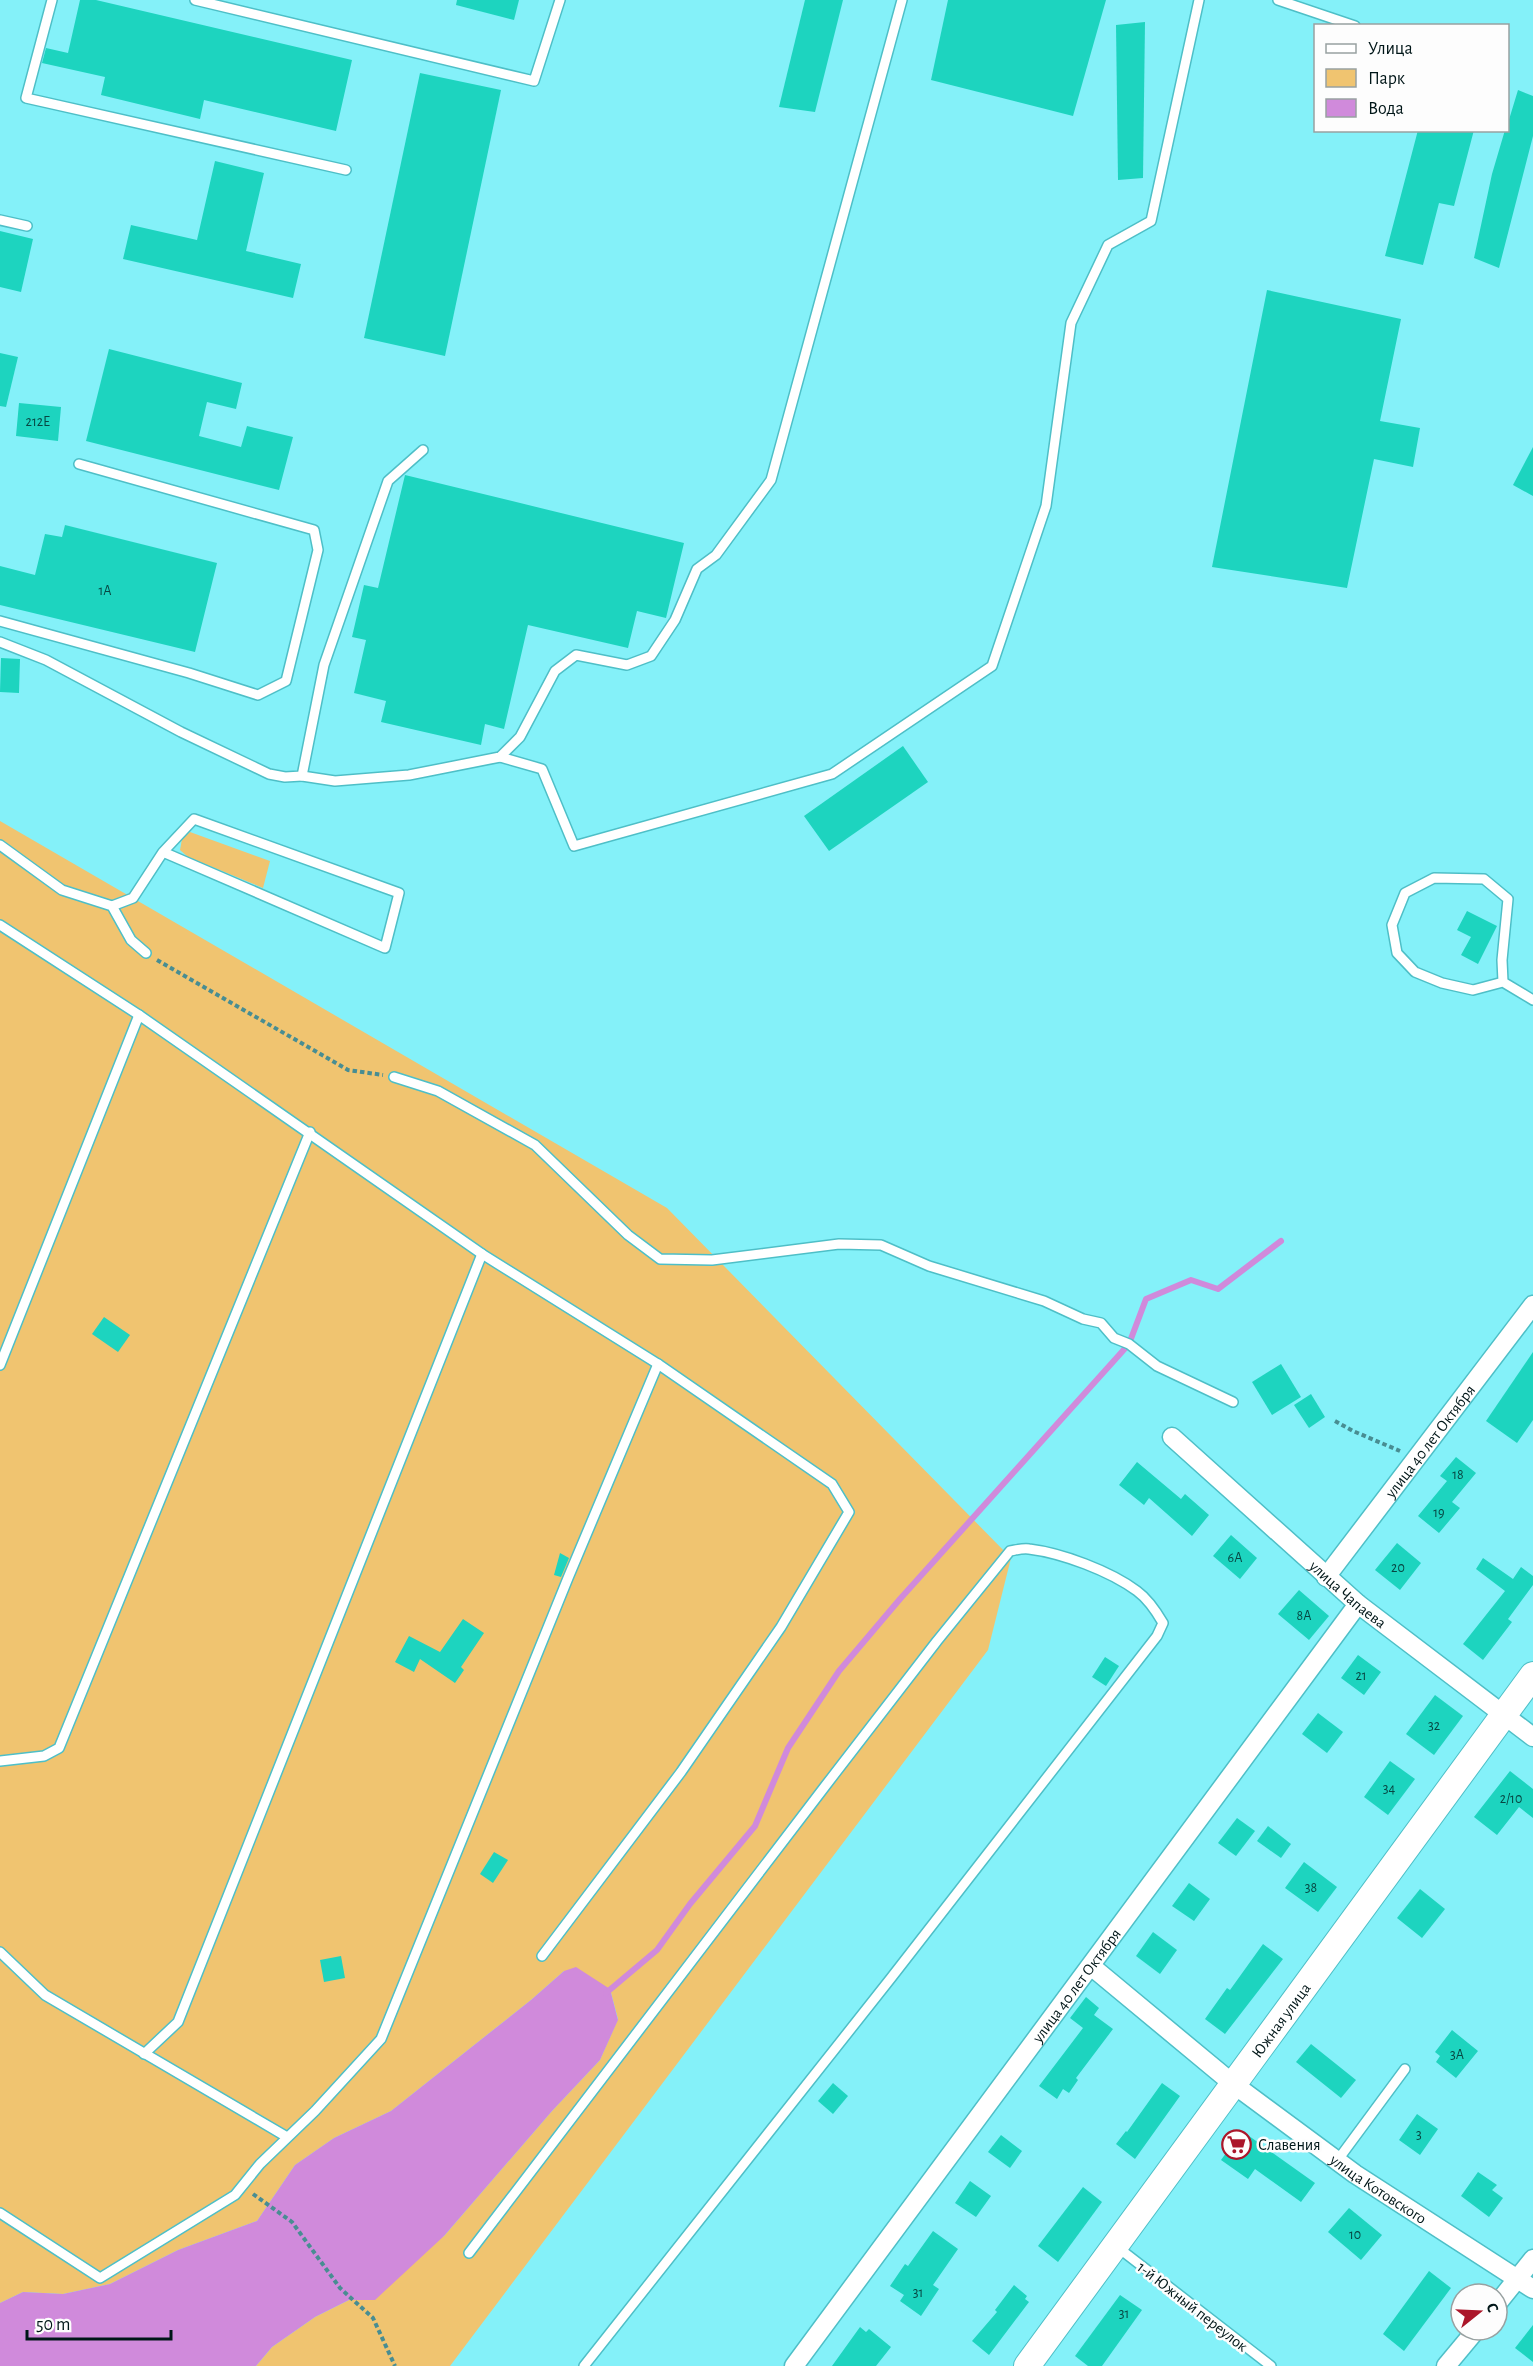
<svg xmlns="http://www.w3.org/2000/svg" width="1533" height="2366" viewBox="0 0 1533 2366" font-family="'Alegreya Sans',sans-serif">
  <style>
    .green { fill: #f0c470 }
    .water { fill: #d08adb }
    .lines { fill: none; stroke-linecap: round; stroke-linejoin: round }
    .stream { stroke: #d08adb; stroke-width: 6 }
    .building { fill: #1dd4bf }
    .lane-casing { stroke: #4ebfc7; stroke-width: 12 }
    .street-casing { stroke: #4ebfc7; stroke-width: 21 }
    .secondary-casing { stroke: #4ebfc7; stroke-width: 28 }
    .path { stroke: #488d92; stroke-width: 4; stroke-dasharray: 4.5 3; stroke-linecap: butt }
    .lane { stroke: #fff; stroke-width: 9 }
    .street { stroke: #fff; stroke-width: 18 }
    .secondary { stroke: #fff; stroke-width: 26 }
    .labels { text-anchor: middle; stroke-width: 5; stroke-linejoin: round; paint-order: stroke }
    .number-label { font-size: 14px; fill: #074642 }
    .street-label { font-size: 16px; fill: #001618; stroke: #fdfdfd }
    .poi-label { font-size: 16px; fill: #001618; stroke: #fdfdfd; text-anchor: start }
  </style>
  <rect width="100%" height="100%" fill="#84f1f9"/>
  <g class="green">
    <path d="M0,821L667,1208L1011,1558L988,1650L450,2366H256L272,2347L315,2317L349,2300L444,2236L552,2111L600,2060L618,2019L610,1989L564,1971L531,2000L391,2111L334,2138L295,2165L257,2221L178,2250L110,2284L63,2294L23,2292L0,2303Z"/>
    <path d="M190,832L270,861L263,888L188,857L180,850L182,839Z"/>
  </g>
  <path class="water" d="M576,1967L610,1989L618,2020L600,2060L552,2111L444,2236L375,2300H349L315,2317L272,2347L256,2366H0V2303L23,2292L63,2294L110,2284L178,2250L257,2221L295,2165L334,2138L391,2111L531,2000L564,1971Z"/>
  <g class="lines">
    <path class="stream" d="M606,1993L657,1950L690,1904L755,1826L788,1748L839,1671L900,1599L1129,1344L1146,1299L1191,1280L1218,1289L1281,1241"/>
  </g>
  <g class="building">
    <path d="M80,0H96L352,60L336,131L204,100L200,119L101,95L105,77L42,63L46,48L68,53Z"/>
    <path d="M457,0H519L514,20L456,5Z"/>
    <path d="M805,0H843L815,112L779,107Z"/>
    <path d="M948,0H1106L1073,116L931,80Z"/>
    <path d="M1145,22L1143,178L1118,180L1116,25Z"/>
    <path d="M420,73L501,90L445,356L364,338Z"/>
    <path d="M1518,90L1533,96V136L1499,268L1474,258L1492,174L1505,130H1508V123Z"/>
    <path d="M1418,130H1474L1454,206L1439,203L1423,265L1385,256Z"/>
    <path d="M215,161L264,173L246,251L301,264L293,298L123,259L131,225L197,240Z"/>
    <path d="M0,231L33,239L21,292L0,287Z"/>
    <path d="M1267,290L1401,319L1380,421L1420,428L1413,467L1374,459L1347,588L1212,567Z"/>
    <path d="M109,349L242,383L236,409L207,402L199,436L241,447L247,426L293,437L279,490L86,441Z"/>
    <path d="M0,353L18,357L6,407L0,406Z"/>
    <path d="M19,403L61,407L58,441L16,436Z"/>
    <path d="M1533,447V496L1513,485Z"/>
    <path d="M405,475L684,543L666,618L637,611L628,648L528,625L504,729L485,724L481,745L381,722L386,701L354,693L366,640L352,637L364,585L378,588Z"/>
    <path d="M65,525L217,563L195,652L0,605V566L35,575L45,534L62,537Z"/>
    <path d="M1,658L20,659L19,693L0,692Z"/>
    <path d="M903,746L928,782L829,851L804,816Z"/>
    <path d="M1467,911L1497,926L1478,964L1461,955L1471,937L1457,930Z"/>
    <path d="M104,1317L130,1335L118,1352L92,1334Z"/>
    <path d="M1533,1352V1420L1517,1443L1486,1421Z"/>
    <path d="M1281,1364L1301,1397L1272,1415L1252,1382Z"/>
    <path d="M1311,1394L1325,1417L1309,1428L1294,1405Z"/>
    <path d="M1456,1457L1476,1473L1452,1502L1460,1508L1439,1533L1418,1516L1447,1481L1440,1476Z"/>
    <path d="M1137,1462L1181,1499L1185,1494L1209,1515L1192,1536L1149,1498L1144,1505L1119,1485Z"/>
    <path d="M1231,1535L1257,1558L1240,1579L1213,1556Z"/>
    <path d="M1397,1543L1421,1563L1400,1590L1375,1570Z"/>
    <path d="M560,1553L569,1558L561,1577L554,1575Z"/>
    <path d="M1483,1558L1513,1579L1521,1567L1533,1576V1585L1508,1619L1512,1622L1483,1660L1463,1644L1505,1591L1476,1569Z"/>
    <path d="M1299,1590L1329,1616L1309,1640L1278,1614Z"/>
    <path d="M463,1619L484,1633L461,1667L464,1670L455,1683L420,1659L414,1672L395,1662L409,1636L440,1652Z"/>
    <path d="M1358,1655L1381,1672L1364,1695L1341,1678Z"/>
    <path d="M1105,1657L1119,1666L1106,1686L1092,1677Z"/>
    <path d="M1435,1695L1463,1716L1434,1755L1406,1734Z"/>
    <path d="M1318,1713L1343,1732L1327,1753L1302,1734Z"/>
    <path d="M1390,1761L1415,1779L1388,1815L1364,1797Z"/>
    <path d="M1510,1771L1533,1789V1818L1519,1807L1497,1835L1474,1817Z"/>
    <path d="M1237,1818L1255,1831L1236,1856L1218,1843Z"/>
    <path d="M1268,1826L1291,1844L1281,1858L1257,1841Z"/>
    <path d="M494,1852L508,1860L493,1883L480,1874Z"/>
    <path d="M1304,1862L1337,1887L1318,1912L1285,1888Z"/>
    <path d="M1189,1883L1210,1899L1194,1921L1172,1906Z"/>
    <path d="M1420,1889L1445,1909L1422,1938L1397,1918Z"/>
    <path d="M1153,1932L1177,1950L1160,1974L1136,1956Z"/>
    <path d="M1263,1944L1283,1959L1225,2034L1205,2019L1227,1988L1230,1990Z"/>
    <path d="M341,1956L345,1978L324,1982L320,1960Z"/>
    <path d="M1086,1997L1099,2008L1094,2015L1113,2029L1076,2078L1078,2080L1069,2093L1063,2089L1057,2099L1039,2086L1083,2028L1070,2018Z"/>
    <path d="M1452,2030L1478,2051L1456,2078L1436,2062L1440,2056L1435,2052Z"/>
    <path d="M1311,2044L1356,2080L1341,2098L1296,2062Z"/>
    <path d="M833,2083L848,2096L833,2114L818,2101Z"/>
    <path d="M1162,2083L1180,2096L1135,2159L1116,2144L1126,2131L1127,2132Z"/>
    <path d="M1417,2114L1438,2129L1420,2155L1399,2140Z"/>
    <path d="M1242,2131L1315,2183L1301,2202L1255,2169L1248,2179L1221,2160Z"/>
    <path d="M1001,2135L1022,2151L1010,2168L988,2152Z"/>
    <path d="M1478,2172L1497,2185L1492,2190L1503,2198L1489,2217L1461,2196Z"/>
    <path d="M970,2181L991,2196L976,2217L955,2203Z"/>
    <path d="M1083,2187L1102,2202L1058,2262L1038,2246Z"/>
    <path d="M1349,2208L1382,2235L1361,2260L1328,2232Z"/>
    <path d="M933,2231L958,2249L933,2285L939,2289L921,2316L900,2301L904,2295L890,2286L905,2264L908,2266Z"/>
    <path d="M1429,2271L1451,2288L1404,2351L1383,2334Z"/>
    <path d="M1014,2285L1027,2296L1025,2299L1029,2302L989,2355L972,2341L997,2312L995,2310Z"/>
    <path d="M1120,2295L1142,2310L1102,2366H1088L1075,2356Z"/>
    <path d="M1533,2325V2362L1515,2348Z"/>
    <path d="M860,2327L866,2332L869,2329L891,2347L876,2366H832Z"/>
  </g>
  <g class="lines">
    <defs>
      <g id="lane">
        <path d="M52,0L26,98L346,170"/>
        <path d="M195,0L534,81L560,0"/>
        <path d="M1278,0L1355,26"/>
        <path d="M0,220L27,226"/>
        <path d="M0,621L189,673L258,695L286,681L318,550L314,530L79,464"/>
        <path d="M0,642L46,660L181,732L269,774L285,777L302,776L324,665L388,481L423,450"/>
        <path d="M500,757L542,769L574,846L832,774L992,666L1046,506L1071,323L1108,245L1151,221L1199,0"/>
        <path d="M302,776L335,781L409,775L500,757L520,737L555,671L576,655L627,665L651,656L675,620L697,569L716,555L771,480L902,0"/>
        <path d="M0,845L62,890L112,906L131,940L146,953"/>
        <path d="M112,906L133,898L163,852L194,819L399,893L385,948L163,852"/>
        <path d="M0,925L139,1015L482,1254L658,1364L832,1484L849,1512L781,1627L681,1772L542,1956"/>
        <path d="M1503,982L1502,960L1508,899L1484,879L1434,878L1405,893L1392,925L1397,953L1415,972L1442,983L1473,990L1503,982L1533,1000"/>
        <path d="M394,1077L438,1091L535,1145L628,1235L660,1259L712,1260L839,1244L881,1245L929,1266L1044,1301L1083,1319L1101,1323L1114,1338L1129,1344L1157,1366L1233,1402"/>
        <path d="M0,1365L139,1015"/>
        <path d="M0,1761L44,1756L59,1748L310,1132"/>
        <path d="M0,1952L45,1995L287,2137"/>
        <path d="M144,2054L178,2022L482,1254"/>
        <path d="M1337,2161L1405,2069"/>
        <path d="M0,2213L100,2278L235,2195L260,2164L315,2111L381,2039L568,1578L658,1364"/>
        <path d="M1116,2246L1271,2366"/>
        <path d="M469,2253L826,1785L937,1641L1010,1551C1016,1550 1023,1548 1029,1549C1062,1553 1110,1571 1137,1591C1148,1599 1156,1611 1163,1623L1157,1636L891,1978L584,2366"/>
      </g>
      <g id="street">
        <path id="s1" d="M1172,1437L1358,1604L1533,1737"/>
        <path id="s2" d="M1326,1577L1533,1305"/>
        <path id="s3" d="M1091,1966L1232,2083L1355,2174L1533,2289"/>
        <path d="M1497,2304L1533,2259"/>
        <path id="s4" d="M794,2366L1358,1604"/>
        <path d="M1446,2366L1476,2330"/>
      </g>
      <g id="secondary">
        <path id="s5" d="M1027,2366L1533,1675"/>
      </g>
    </defs>
    <use href="#lane" class="lane-casing"/>
    <use href="#street" class="street-casing"/>
    <use href="#secondary" class="secondary-casing"/>
    <g class="path">
      <path d="M157,960L348,1070L383,1075"/>
      <path d="M1335,1421L1353,1431L1400,1451"/>
      <path d="M253,2194L292,2222L340,2288L373,2318L395,2366"/>
    </g>
    <use href="#lane" class="lane"/>
    <use href="#street" class="street"/>
    <use href="#secondary" class="secondary"/>
  </g>
  <defs>
    <symbol id="supermarket-ring" viewBox="-11 -11 22 22"><circle r="9.5" fill="#fdfdfd" stroke="#ab162a" stroke-width="1.5"/><path d="M-6-5.5h2.5l.6 2H6L4.5 2H-2.5L-4.4-4H-6ZM-1.5 3.2a1.3 1.3 0 1 0 .1 0ZM3 3.2a1.3 1.3 0 1 0 .1 0Z" fill="#ab162a"/></symbol>
  </defs>
  <g fill-rule="evenodd">
    <use href="#supermarket-ring" x="1220" y="2128" width="33" height="33"/>
  </g>
  <g class="labels">
    <g class="number-label">
      <text x="38" y="426">212Е</text>
      <text x="105" y="595">1А</text>
      <text x="1458" y="1479">18</text>
      <text x="1439" y="1517">19</text>
      <text x="1235" y="1562">6А</text>
      <text x="1398" y="1572">20</text>
      <text x="1304" y="1620">8А</text>
      <text x="1361" y="1680">21</text>
      <text x="1434" y="1730">32</text>
      <text x="1389" y="1793">34</text>
      <text x="1511" y="1803">2/10</text>
      <text x="1311" y="1892">38</text>
      <text x="1457" y="2059">3А</text>
      <text x="1419" y="2139">3</text>
      <text x="1355" y="2239">10</text>
      <text x="918" y="2297">31</text>
      <text x="1124" y="2318">31</text>
    </g>
    <g class="street-label">
      <text dy="6" stroke="none"><textPath href="#s2" startOffset="171">улица 40 лет Октября</textPath></text>
      <text dy="6" stroke="none"><textPath href="#s1" startOffset="236">улица Чапаева</textPath></text>
      <text dy="6" stroke="none"><textPath href="#s4" startOffset="474">улица 40 лет Октября</textPath></text>
      <text dy="6" stroke="none"><textPath href="#s5" startOffset="429">Южная улица</textPath></text>
      <text dy="6" stroke="none"><textPath href="#s3" startOffset="364">улица Котовского</textPath></text>
      <text transform="translate(1193 2306) rotate(38)" y="6">1-й Южный переулок</text>
    </g>
    <g class="poi-label">
      <text x="1258" y="2150">Славения</text>
    </g>
  </g>
  <rect x="1314" y="24" width="195" height="108" fill="#fdfdfd" stroke="#98a1a1" stroke-width="1.5"/>
  <rect x="1326" y="44" width="30" height="9" fill="#ffffff" stroke="#98a1a1" stroke-width="1.5"/>
  <text x="1368" y="54" font-size="18" fill="#001618">Улица</text>
  <rect x="1326" y="69" width="30" height="18" fill="#f0c470" stroke="#98a1a1" stroke-width="1.5"/>
  <text x="1368" y="84" font-size="18" fill="#001618">Парк</text>
  <rect x="1326" y="99" width="30" height="18" fill="#d08adb" stroke="#98a1a1" stroke-width="1.5"/>
  <text x="1368" y="114" font-size="18" fill="#001618">Вода</text>
  <g transform="translate(1479 2312) rotate(72)"><circle r="28" fill="#fdfdfd" stroke="#98a1a1" stroke-width="1.5"/>
  <path d="M0-4.5L10 22L0 15L-10 22Z" fill="#ab162a"/>
  <text y="-9" font-size="16" font-weight="bold" text-anchor="middle" fill="#001618">С</text>
  </g>
  <path d="M27 2330v9h144v-9" fill="none" stroke="#001618" stroke-width="3"/>
  <text x="36" y="2330" font-size="18" fill="#001618" stroke="#fdfdfd" stroke-width="4.5" paint-order="stroke">50 m</text>
</svg>
